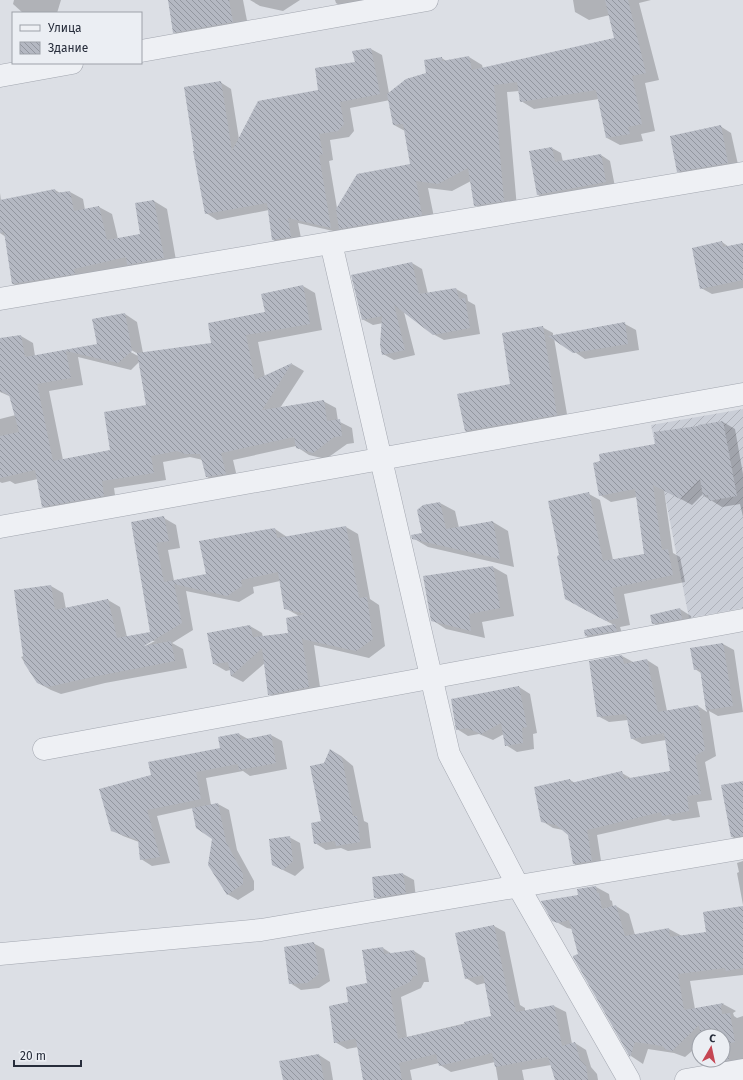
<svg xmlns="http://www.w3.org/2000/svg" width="743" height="1080" viewBox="0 0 743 1080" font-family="'Fira Sans',sans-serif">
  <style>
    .industrial { fill: url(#industrial-furrows) }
    .shadow { fill: #0003; fill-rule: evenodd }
    .building { fill: url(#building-back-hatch) }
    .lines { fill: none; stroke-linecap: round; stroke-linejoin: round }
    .minor-casing { stroke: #a2a6af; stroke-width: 23 }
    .minor { stroke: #eef0f4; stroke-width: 22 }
  </style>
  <defs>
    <pattern id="industrial-furrows" width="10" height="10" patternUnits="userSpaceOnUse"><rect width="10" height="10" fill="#caced7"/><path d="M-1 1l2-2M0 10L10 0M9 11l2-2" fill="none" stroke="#aeb1b9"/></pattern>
    <pattern id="building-back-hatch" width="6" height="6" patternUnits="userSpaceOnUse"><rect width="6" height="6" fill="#b4b8c2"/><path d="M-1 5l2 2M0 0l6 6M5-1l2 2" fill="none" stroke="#92969f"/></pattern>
  </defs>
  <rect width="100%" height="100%" fill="#dcdfe5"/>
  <path class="industrial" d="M743,409V608L689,618L651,425Z"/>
  <g class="shadow">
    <path d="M14,0H61L57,13H23L13,4Z"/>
    <path d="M172,0H243L249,31L191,41L174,32Z"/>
    <path d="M250,0H300L283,11L260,6Z"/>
    <path d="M335,0H377L349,11L336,3Z"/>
    <path d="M573,0H651L639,3L659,80L645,83L655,131L641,134L643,141L620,145L607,138L599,99L534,109L521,101L519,91L507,92L517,208L488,213L475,205L471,181L452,191L428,188L435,222L353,236L341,229L342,233L298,223L302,243L284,246L273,240L269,210L217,220L206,213L220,82L231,89L239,139L319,91L356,63L371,49L382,55L389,93L428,74L442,58L446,61L469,57L482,65L483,69L615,39L610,15L589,20L575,12ZM390,100L394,125L405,131L411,165L337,208L329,161L333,160L330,140L349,137L354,131L350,108Z"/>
    <path d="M720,126L731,133L739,169L689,177L678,171Z"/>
    <path d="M552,148L561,153L563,162L601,155L610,161L615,187L547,200L538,195Z"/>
    <path d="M55,190L60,193L70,192L83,199L85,210L99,207L112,214L118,239L141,235L154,201L167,209L177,266L26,291L13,284L6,237L0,233V193L1,201Z"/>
    <path d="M722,242L729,247L743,244V288L712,294L701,288Z"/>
    <path d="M412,263L422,269L428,294L456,289L467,295L468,301L475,305L480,334L444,340L433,334L404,312L415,355L394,360L383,354V323L373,325L362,319Z"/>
    <path d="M303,286L315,293L322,330L258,342L265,377L292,364L304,371L280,408L323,401L336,408L338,421L352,428L354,443L347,444L326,459L309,455L297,447L296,446L233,460L238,481L219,484L207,477L203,460L190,457L163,462L166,480L114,488L116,502L55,513L43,506L38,479L15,484L10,481L2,483L0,482V419L39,409L0,392V340L21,336L33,343L35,356L98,345L125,314L137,322L143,353L212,344L266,313ZM128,348L138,354V356L127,350ZM78,357L131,370L139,362L147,406L111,451L63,460L49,391L83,385Z"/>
    <path d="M625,324L636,330L639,350L585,359L554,338L568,420L476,437L465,431L511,385L542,327L553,333V336Z"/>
    <path d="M723,422L735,429L743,474V517L740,504L722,507L704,496L703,494L692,505L664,490L673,553L680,557L685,582L624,594L630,625L620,627L622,633L591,639L586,636L614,625L578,606L560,556L589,494L600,500L613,560L645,554L637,497L611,502L600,495L656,444L699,427Z"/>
    <path d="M440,503L455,511L459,528L493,522L508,531L514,567L428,547L413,538L423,534Z"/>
    <path d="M164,518L176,525L180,548L168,550L174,581L207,575L275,529L287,537L346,527L358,534L370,599L379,605L385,646L369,658L314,645L321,694L282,701L269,694L265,663L243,682L231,676L230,670L226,671L214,664L250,626L262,633L263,637L289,633L299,616L285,608L280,581L253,587L254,593L239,602L186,591L193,630L172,643L183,649L187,668L105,683L61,694L51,690L38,683L21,657L24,656L15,591L51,586L63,593L66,609L108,600L120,607L127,637L151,633L132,523ZM151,641H155L140,649L139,648Z"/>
    <path d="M493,567L507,575L514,616L482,622L485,638L446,629L432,620Z"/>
    <path d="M680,609L691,616L693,625L664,630L653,623Z"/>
    <path d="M723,644L734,650L743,712L718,716L709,711L716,756L705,762L712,800L697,802L700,817L673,821L668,819L597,835L602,867L585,870L574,864L569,834L563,830L553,828L542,821L570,780L575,783L622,773L632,779L671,772L666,740L642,744L631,738L628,720L609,722L598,716L622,656L633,662L647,660L658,667L667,711L698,706L707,712L701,673L695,669Z"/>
    <path d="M519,687L530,694L537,733L533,734L534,749L517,752L506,745L504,734L493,740L479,734L468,736L457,729L452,700Z"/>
    <path d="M239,734L248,739L271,735L282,741L287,769L250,776L243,771L206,778L211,805L218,804L229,810L237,850L254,881V890L238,900L227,894L213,839L193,808L157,816L170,863L152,866L141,859L139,842L123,836L112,830L152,775L221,749Z"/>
    <path d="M331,750L341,756L353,766L364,821L368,823L371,848L348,851L341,848L326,850L315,843L322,822L325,764Z"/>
    <path d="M743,782V843L732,837Z"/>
    <path d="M289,837L300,843L304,868L295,876L273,865Z"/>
    <path d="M743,861V905L737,873L739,872L737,863Z"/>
    <path d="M403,874L414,880L416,899L386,904L375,897L373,877Z"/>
    <path d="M596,887L609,894L610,900L612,901L613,907L616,906L629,914L635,935L669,929L682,936L707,933L743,907V975L690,981L695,1009L723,1004L736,1011L733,1013L734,1016L737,1018L743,1016V1067L720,1071L707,1063V1060H723V1036H699V1045L685,1057L674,1053L648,1049L643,1064L631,1056L574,957L579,955L572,929L567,928L553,920L580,895Z"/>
    <path d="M494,926L505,932L520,1005L525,1008V1011L554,1006L566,1012L572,1044L575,1043L586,1050L591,1067L597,1074L598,1080H556L551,1065L522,1070L524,1080H498L495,1062L451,1072L440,1065L439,1063L410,1070L412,1080H364L358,1047L347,1049L335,1042L349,1003L369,984L383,948L392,954L414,951L425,958L429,982H424L421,988L401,997L407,1037L492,1017L485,983L477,985L466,978Z"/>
    <path d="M313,943L324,949L330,981L319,988L301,990L290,983Z"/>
    <path d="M319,1055L330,1062L333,1080H284Z"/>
  </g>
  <g class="building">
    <path d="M168,0H229L233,22L173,33Z"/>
    <path d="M605,0H628L646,73L632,76L642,124L628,127L630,134L606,138L596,90L520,102L517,82L494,85L504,201L474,206L468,168L438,184L416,181L422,215L339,229L336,209L357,174L410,164L403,124L393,125L387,94L406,79L426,73L424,60L442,57V61L469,56L472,70L614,38Z"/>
    <path d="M371,48L380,94L340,102L344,124L338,131L319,134L323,154L319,155L331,228L288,218L291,237L272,240L267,203L205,214L193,151H194L184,87L221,81L232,151L258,101L318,90L315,68L355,62L352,51Z"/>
    <path d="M721,125L728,163L677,172L670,136Z"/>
    <path d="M552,147L555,162L601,154L606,182L537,195L529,151Z"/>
    <path d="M55,189L56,193L70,191L74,211L99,206L107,240L140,234L135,203L154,200L164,258L127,265L126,257L74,269L75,274L12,284L4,232L0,233V200Z"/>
    <path d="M722,241L723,247L743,243V280L700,289L692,248Z"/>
    <path d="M412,262L419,294L456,288L459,299L465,298L470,328L433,335L394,305L405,350L382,355L380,345L382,316L362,320L351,275Z"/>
    <path d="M303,285L310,324L246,335L255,380L292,363L262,410L324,400L327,421L340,419L342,436L334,437L313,453L296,448L294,437L221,453L226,474L206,477L200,454H185L177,451L151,456L154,473L102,481L104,496L42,507L35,470L0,478V436L19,432L9,395L0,391V338L21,335L25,357L97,344L92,319L125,313L132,351L118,363L66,351L71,378L37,384L53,461L110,450L104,412L146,405L137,353L211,343L208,323L265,312L261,294Z"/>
    <path d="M625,322L628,344L573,353L548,336Z"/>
    <path d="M543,326L557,415L465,431L457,394L510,384L502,333Z"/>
    <path d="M723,421L737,496L709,501L708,495L703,496L700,479L680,499L653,485L662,550L668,549L673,575L612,588L619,618L606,621L565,599L557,556L559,555L548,501L589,492L603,561L644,554L635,489L599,496L593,463L600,461L599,454L655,444L654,432L698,426V425Z"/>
    <path d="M440,502L446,529L493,521L500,559L412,539L411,535L422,533L417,510L423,505Z"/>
    <path d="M164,516L169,541L156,543L164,582L206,574L199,541L275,528L277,538L346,526L359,598L367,597L373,639L356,651L302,639L309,687L268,695L262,648L231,676L228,662L213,664L207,633L250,625L253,637L288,633L286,618L306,614L284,609L278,572L241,580L242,586L227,596L174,584L182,623L144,646L171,641L175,661L92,677L48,687L37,683L24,663L14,590L51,585L55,610L108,599L117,638L150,632L131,522Z"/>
    <path d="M493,566L500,608L469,614L471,631L431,621L423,576Z"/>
    <path d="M680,608L682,619L652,624L650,615Z"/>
    <path d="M615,624L617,631L585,636L584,630Z"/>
    <path d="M723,643L733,706L706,710L700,669L694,670L690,648Z"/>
    <path d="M622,655L624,664L647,659L658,712L698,705L705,750L695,756L701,794L687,796L689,811L662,816L661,812L587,830L592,861L573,864L568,835L556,825L541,822L534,787L570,779L571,783L622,771L624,779L670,771L664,733L631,739L626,714L597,717L589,661Z"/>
    <path d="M519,686L527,727L522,728L523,743L505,746L501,723L481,734L467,728L456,730L451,699Z"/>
    <path d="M239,733L241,740L271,734L276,763L239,770L238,764L196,772L201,799L147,810L160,857L140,860L138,840L111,831L99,789L151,775L148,762L220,748L218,737Z"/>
    <path d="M330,749L342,758L353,816H357L360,842L336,846L335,841L314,844L311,823L321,821L310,766L324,763Z"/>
    <path d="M743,781V836L731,837L721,785Z"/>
    <path d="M218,803L226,842L243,874V884L227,895L208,865L212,839L196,828L192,808Z"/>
    <path d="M290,836L293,861L283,870L272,865L269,839Z"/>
    <path d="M403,873L406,893L374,898L372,877Z"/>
    <path d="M596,886L597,893H599L602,909L616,905L625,936L669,928L670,937L706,932L703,912L743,906V968L726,971L725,968L678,974L684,1010L724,1003L721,1006L722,1014L730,1013L735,1042L726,1044L729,1060L706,1064V1060H723V1036H701L699,1025L672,1051L665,1049L663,1046L635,1042L630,1057L573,957V956L578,954L569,920L558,923L552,921L541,901L578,895L577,889Z"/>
    <path d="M494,925L509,1001L513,1000L516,1012L554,1005L562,1046L575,1042L580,1060L586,1066L588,1080H555L548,1057L495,1067L492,1053L439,1066L436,1054L399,1063L402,1080H363L356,1040L354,1039L334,1043L329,1006L348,1002L346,987L367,983L362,950L383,947L384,954L414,950L418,975L413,976L410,982L390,991L398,1039L465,1024L464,1022L491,1016L483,975L465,979L455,933Z"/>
    <path d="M314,942L319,974L307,983L289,984L284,947Z"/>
    <path d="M319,1054L324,1080H283L279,1061Z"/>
  </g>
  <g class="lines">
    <defs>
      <g id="minor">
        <path d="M141,51L427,0"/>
        <path d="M0,76L72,63"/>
        <path d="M331,243L449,754L518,886L629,1080"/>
        <path d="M0,299L743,173"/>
        <path d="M0,527L743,394"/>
        <path d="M44,749L743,620"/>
        <path d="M0,954L261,930L743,848"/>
        <path d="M686,1080L743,1070"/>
      </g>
    </defs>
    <use href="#minor" class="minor-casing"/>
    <use href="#minor" class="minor"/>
  </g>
  <rect x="12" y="12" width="130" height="52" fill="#ebeef3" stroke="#9da1a9"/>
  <rect x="20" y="25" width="20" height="6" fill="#eef0f4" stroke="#9da1a9"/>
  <text x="48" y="32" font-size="12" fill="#272d3b">Улица</text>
  <rect x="20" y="42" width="20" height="12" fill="url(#building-back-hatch)" stroke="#9da1a9"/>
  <text x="48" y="52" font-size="12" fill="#272d3b">Здание</text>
  <g transform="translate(711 1048) rotate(9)"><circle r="19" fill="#ebeef3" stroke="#9da1a9"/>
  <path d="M0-3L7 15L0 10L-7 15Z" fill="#c54653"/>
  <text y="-6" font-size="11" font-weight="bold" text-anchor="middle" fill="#272d3b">С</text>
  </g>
  <path d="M14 1060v6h67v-6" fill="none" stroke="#272d3b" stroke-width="2"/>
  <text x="20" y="1060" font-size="12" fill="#272d3b" stroke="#ebeef3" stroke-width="3" paint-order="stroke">20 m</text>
</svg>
